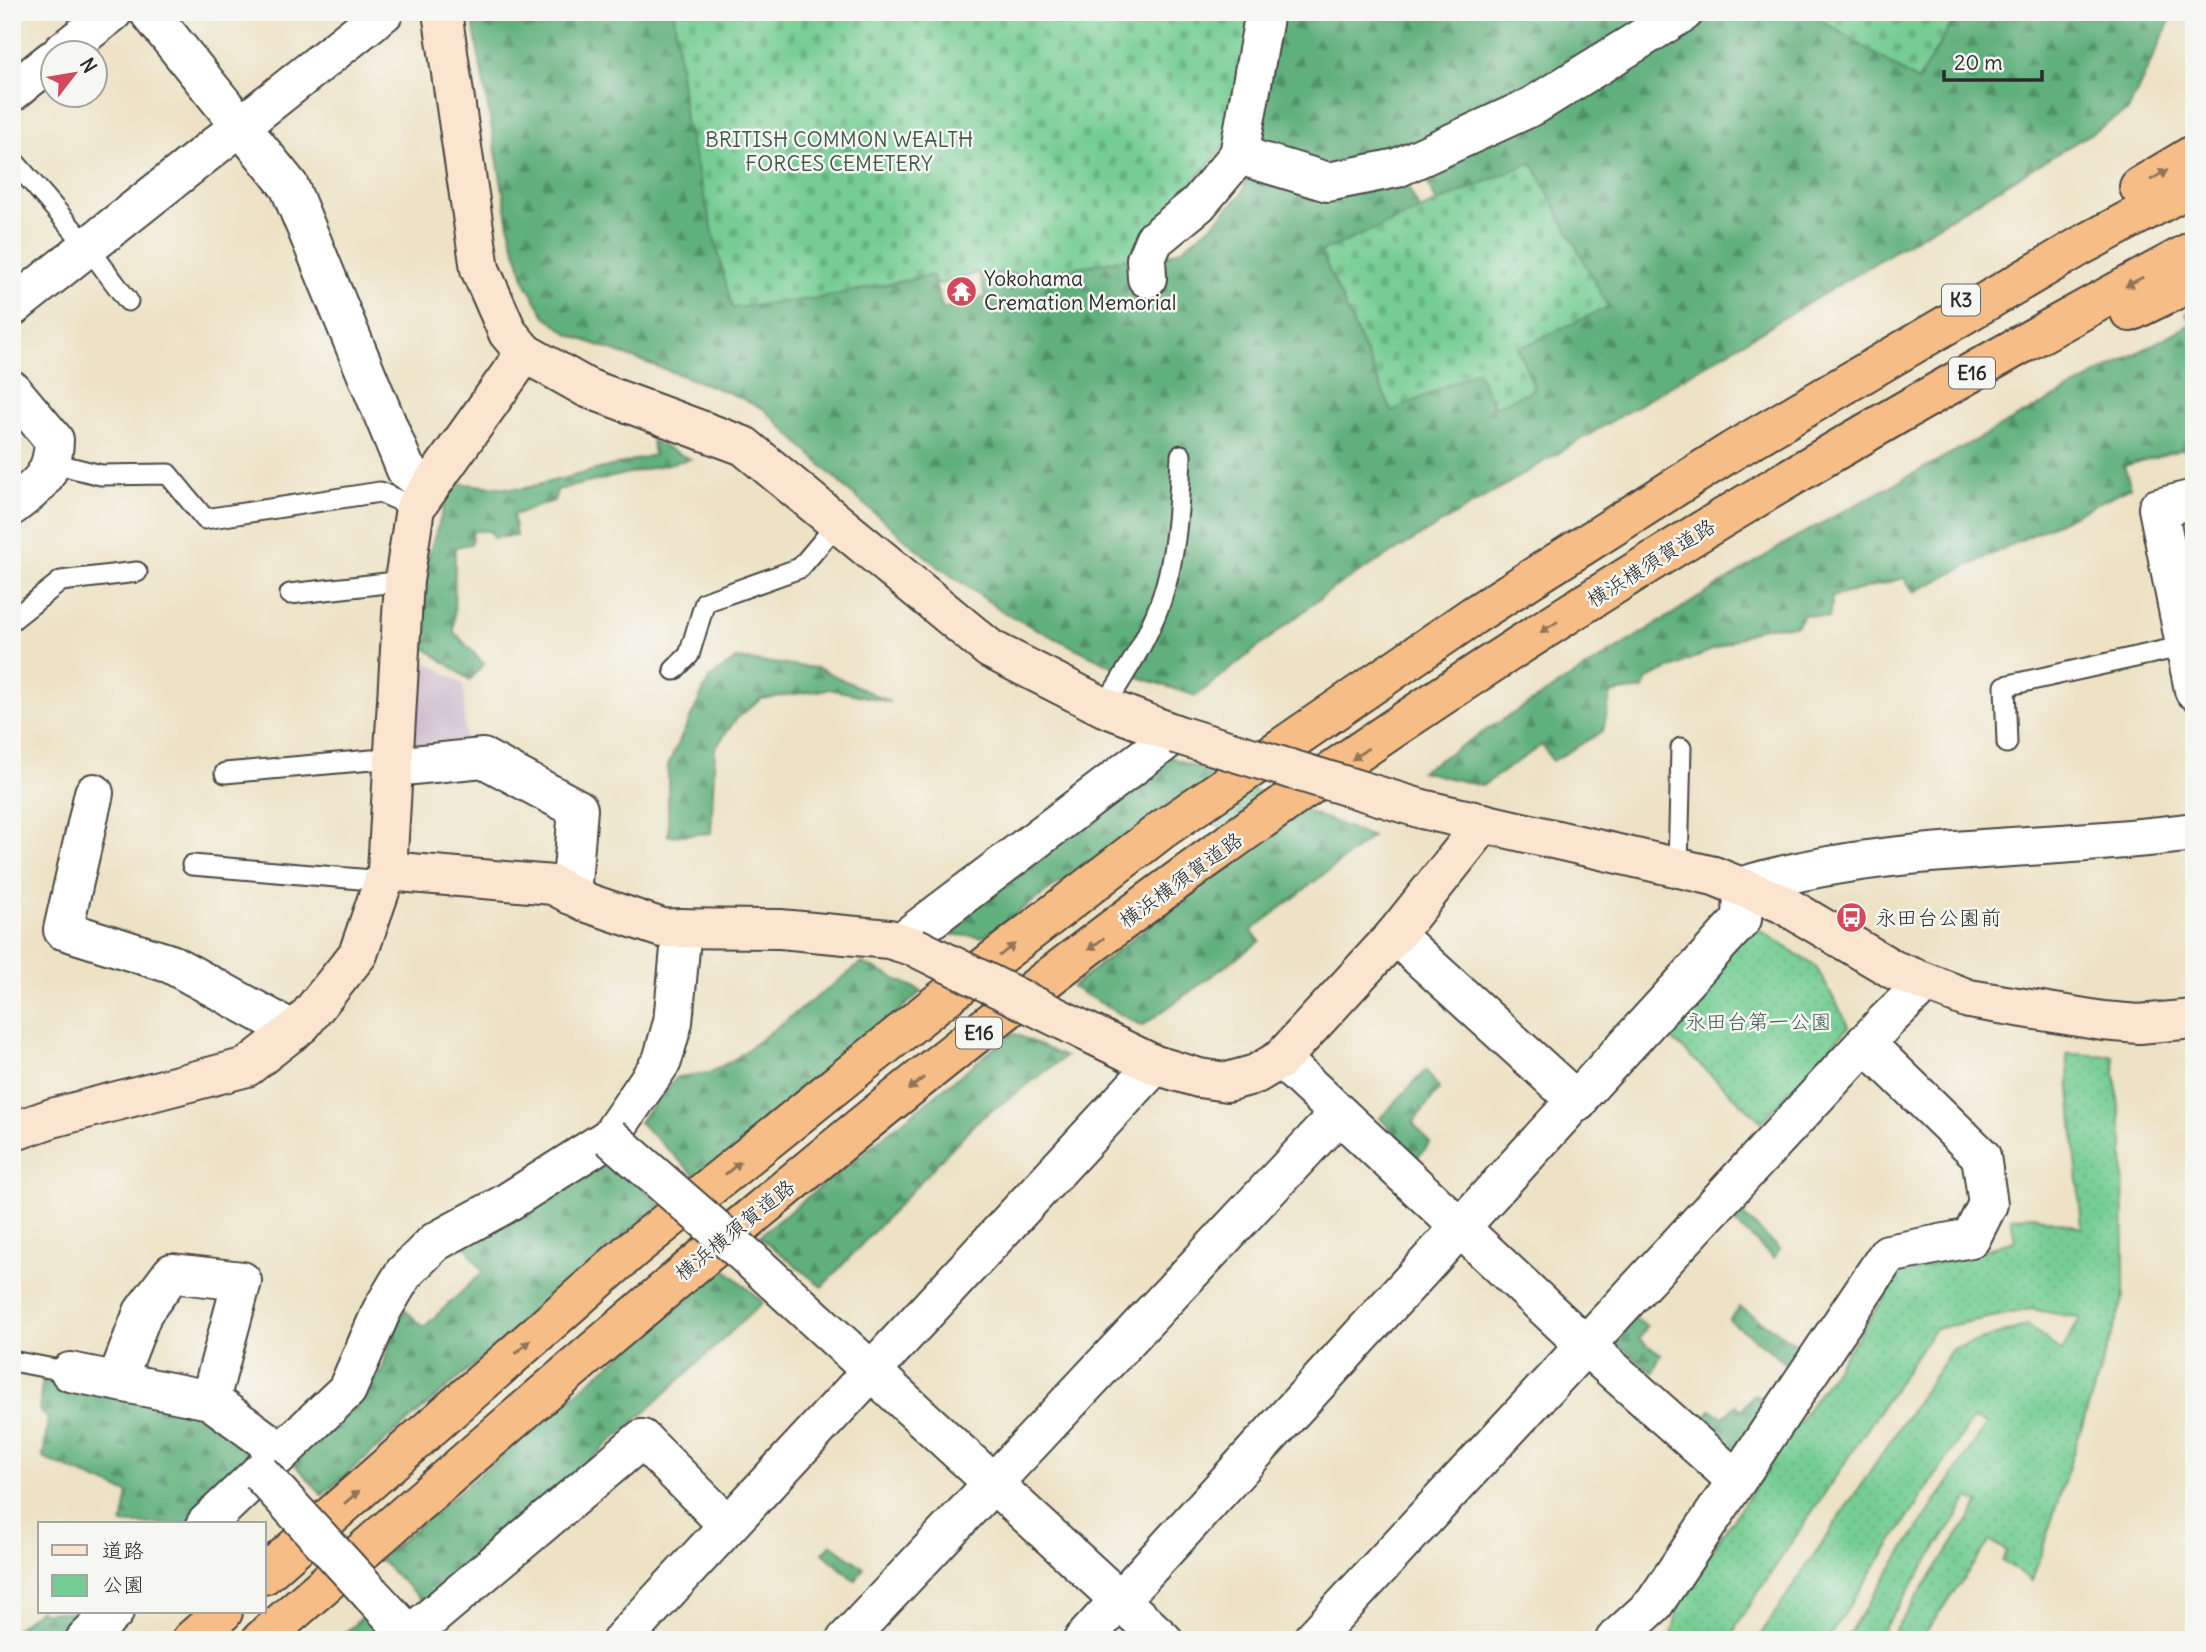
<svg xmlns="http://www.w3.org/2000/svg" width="2206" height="1652" viewBox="0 0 2206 1652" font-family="Delius,'Klee One',sans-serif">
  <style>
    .industrial { fill: #cfbdce }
    .green { fill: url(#green-dots); stroke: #507c5f; stroke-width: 2 }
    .forest { fill: url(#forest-firs); stroke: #466e54; stroke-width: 2; fill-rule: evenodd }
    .cemetery { fill: url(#cemetery-stones); stroke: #507c5f; stroke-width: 2 }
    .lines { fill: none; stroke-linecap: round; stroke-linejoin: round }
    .lane-casing { stroke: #484642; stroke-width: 23 }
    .street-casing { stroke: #484642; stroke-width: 42 }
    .secondary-casing { stroke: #484642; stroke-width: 42 }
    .highway-casing { stroke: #484642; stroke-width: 42 }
    .lane { stroke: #fff; stroke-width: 19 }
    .street { stroke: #fff; stroke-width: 38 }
    .secondary { stroke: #fbe5cf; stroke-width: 38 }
    .highway { stroke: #f6be86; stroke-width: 38 }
    .street-bridge-casing { stroke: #484642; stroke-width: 42; stroke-linecap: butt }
    .secondary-bridge-casing { stroke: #484642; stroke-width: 42; stroke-linecap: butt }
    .street-bridge { stroke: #fff; stroke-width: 38 }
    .secondary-bridge { stroke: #fbe5cf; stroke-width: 38 }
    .oneway { fill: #907458 }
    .labels { text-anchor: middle; stroke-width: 5; stroke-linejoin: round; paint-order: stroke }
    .shield { fill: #f6f6f2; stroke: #686867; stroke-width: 2 }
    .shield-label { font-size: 19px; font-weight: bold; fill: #2b2b2b }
    .park-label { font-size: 21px; fill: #415c4a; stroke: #f6f6f2 }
    .poi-label { font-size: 21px; fill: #2b2b2b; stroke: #f6f6f2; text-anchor: start }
    .street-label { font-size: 21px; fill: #2b2b2b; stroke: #f6f6f2 }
  </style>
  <defs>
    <pattern id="green-dots" width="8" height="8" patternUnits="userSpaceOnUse" patternTransform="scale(1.75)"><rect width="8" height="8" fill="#75cd93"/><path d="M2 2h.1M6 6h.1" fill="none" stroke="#65b07f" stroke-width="1.8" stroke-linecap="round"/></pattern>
    <pattern id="forest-firs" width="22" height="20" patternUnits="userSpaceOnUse" patternTransform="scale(1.75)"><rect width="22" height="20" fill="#60b07d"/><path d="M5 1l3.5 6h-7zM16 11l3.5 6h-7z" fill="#4f8f67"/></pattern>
    <pattern id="cemetery-stones" width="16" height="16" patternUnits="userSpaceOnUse" patternTransform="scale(1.75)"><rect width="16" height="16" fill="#75cd93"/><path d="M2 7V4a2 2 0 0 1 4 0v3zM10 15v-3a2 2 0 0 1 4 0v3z" fill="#65b07f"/></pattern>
  </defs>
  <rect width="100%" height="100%" fill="#f6f6f2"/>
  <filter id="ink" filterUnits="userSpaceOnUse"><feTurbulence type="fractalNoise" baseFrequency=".0143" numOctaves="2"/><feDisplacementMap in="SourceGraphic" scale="14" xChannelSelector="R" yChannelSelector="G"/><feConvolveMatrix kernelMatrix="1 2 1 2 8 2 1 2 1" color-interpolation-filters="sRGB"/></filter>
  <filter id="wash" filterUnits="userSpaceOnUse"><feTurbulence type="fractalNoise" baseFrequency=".00686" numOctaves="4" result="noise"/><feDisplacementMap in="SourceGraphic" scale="28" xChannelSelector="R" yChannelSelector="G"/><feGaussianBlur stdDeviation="1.57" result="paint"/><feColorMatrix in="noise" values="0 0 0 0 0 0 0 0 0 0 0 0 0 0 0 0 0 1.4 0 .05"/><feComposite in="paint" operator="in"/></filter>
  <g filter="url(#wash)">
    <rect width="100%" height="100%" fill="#ede2c4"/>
    <path class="industrial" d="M419,657L464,685L465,742L411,746Z"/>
    <g class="green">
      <path d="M1754,926L1816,967L1849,1026L1762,1122L1658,1026Z"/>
      <path d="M2067,1054L2113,1056L2123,1144L2124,1296L2032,1581L2002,1560L2007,1551L1990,1541L1920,1640H1888L1980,1503L1969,1498L1876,1640H1844L1987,1424L1973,1419L1827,1640H1757L1952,1349L2028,1325L2062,1352L2080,1318L2031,1309L1934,1329L1737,1624L1733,1640H1671L1680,1597L1900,1274L2015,1241L2011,1218L2034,1216L2082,1228Z"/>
    </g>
    <g class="forest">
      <path d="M471,12H674L685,119L733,308L819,298L932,275L943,309L985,297L979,273L1038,274L1130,258L1157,259L1182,249L1213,224L1242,194L1252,158L1275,12H1809L1918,81L1958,12H2174L2128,111L1332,589L1196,696L1126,673L1008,615L936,565L845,488L764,409L730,393L570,335L545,316L526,284L511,236ZM1532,163L1518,349L1534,388L1477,370L1392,411L1322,253L1420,210L1402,176L1421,168L1437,203Z"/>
      <path d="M2194,309V446L2124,466L2131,487L1914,592L1904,578L1832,597L1829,618L1803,614L1797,626L1763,627L1647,679L1643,689L1611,693L1603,731L1553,761L1542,745L1482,786L1421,771L1794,538L2191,324L2186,313Z"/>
      <path d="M652,441L690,459L557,490L554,501L513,515L516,536L493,538L490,531H473L471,544L455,547L454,632L484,664L470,680L422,646L423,572L452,483L522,489L654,455Z"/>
      <path d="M736,659L818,668L890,702L830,689L761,699L737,718L715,748L711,833L668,836V765L709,679Z"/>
      <path d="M1163,754L1372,837L1251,931L1260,941L1142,1026L1072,987L1247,846L1178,799L983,937L944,934L950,918Z"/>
      <path d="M862,963L922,991L702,1182L639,1122L677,1077L709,1073L736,1058Z"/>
      <path d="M1013,1033L1065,1057L976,1122L822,1287L759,1236Z"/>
      <path d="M1426,1070L1439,1089L1413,1123L1430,1143L1417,1158L1380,1118Z"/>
      <path d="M607,1159L662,1204L322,1495L292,1461L382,1372L393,1328L405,1310L424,1327L483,1272L464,1244L534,1209Z"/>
      <path d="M1736,1196L1748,1202L1744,1216L1780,1249L1774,1259L1725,1213Z"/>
      <path d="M724,1268L763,1302L642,1415L424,1602L379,1559Z"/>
      <path d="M1740,1307L1799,1346L1787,1364L1729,1320Z"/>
      <path d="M1629,1315L1647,1326L1639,1339L1661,1354L1653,1373L1614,1341Z"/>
      <path d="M43,1375L206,1408L266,1453L189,1524H122L128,1493L43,1458L48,1418L39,1411Z"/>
      <path d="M1754,1395L1768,1401L1739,1445L1723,1448L1700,1423L1710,1410L1724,1417L1736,1405L1741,1410Z"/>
      <path d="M831,1544L864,1568L855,1581L823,1553Z"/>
      <path d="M40,1609V1612H94L64,1640H12V1633Z"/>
      <path d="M365,1615L382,1634L379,1640H337Z"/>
    </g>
    <g class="cemetery">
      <path d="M674,12H1257L1237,131L1130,258L1038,274L979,273L936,285L932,275L819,298L732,308L685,119Z"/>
      <path d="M1809,12H1958L1918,81Z"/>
      <path d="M1532,162L1608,307L1518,349L1535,389L1494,407L1477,371L1392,412L1321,252Z"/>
    </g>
  </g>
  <g filter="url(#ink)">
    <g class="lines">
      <defs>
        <g id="lane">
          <path d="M12,159L88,247L128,301"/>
          <path d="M53,463L101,475L168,474L205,519L380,492L415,508"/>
          <path d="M290,594L404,581"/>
          <path d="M12,620L61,581L137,572"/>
          <path d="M674,670L689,655L705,602L800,568L837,524"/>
          <path d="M1104,707C1121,680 1139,653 1152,623C1176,572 1179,510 1181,455"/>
          <path d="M2007,743L2005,686L2185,646"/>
          <path d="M225,773L394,758"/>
          <path d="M192,865L384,881"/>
          <path d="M1678,867L1681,748"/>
          <path d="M12,1361L70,1372"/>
        </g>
        <g id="street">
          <path d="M149,12L289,186L406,470L429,488"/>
          <path d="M62,52L113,12"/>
          <path d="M12,92L52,60"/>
          <path d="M1239,155L1328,182L1397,168L1533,106L1684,12"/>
          <path d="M1147,278L1146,259L1154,240L1198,204L1239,155L1265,12"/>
          <path d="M12,307L384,12"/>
          <path d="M12,390L54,440C53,476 39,485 12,506"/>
          <path d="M2194,499L2158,508L2194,690"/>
          <path d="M393,767L483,758L578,809L571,895"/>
          <path d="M94,793L63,930L171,964L294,1031"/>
          <path d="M1395,935L1578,1102"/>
          <path d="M901,942L1175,734"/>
          <path d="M1281,1059L1585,1345L1736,1480"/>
          <path d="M750,1259L1163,1640"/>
          <path d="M70,1372L210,1400"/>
          <path d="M117,1380L143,1312L172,1273L242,1281L210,1400L281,1452"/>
          <path d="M206,1524L347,1390L382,1310L404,1273L435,1242L503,1205L610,1137L662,1061L673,1022L682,928"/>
          <path d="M371,1594L414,1640"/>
          <path d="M409,1636L642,1439L728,1525"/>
          <path d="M85,1640L114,1612"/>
          <path d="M622,1640L1155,1065"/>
          <path d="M846,1640L1338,1115"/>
          <path d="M1083,1640L1742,919L1743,886C1888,842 2045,852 2194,832"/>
          <path d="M1312,1640L1886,1021L1925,983"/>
          <path d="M1615,1640L1654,1604L1888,1254L1971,1238L1988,1204L1981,1156L1865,1043"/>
        </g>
        <g id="secondary">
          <path d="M442,12L480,269L508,333L525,353L587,388L744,446L990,649L1104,707L1175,734"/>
          <path d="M1422,809L1714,876L1781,903L1894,970L1969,999L2103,1021L2139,1024L2194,1019"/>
          <path d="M387,871L553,885L588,903L662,928L780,929L889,939L915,947"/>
          <path d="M1085,1031L1155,1065L1199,1078L1227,1082L1256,1074L1281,1059L1395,935L1484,823"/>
          <path d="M12,1132L52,1118L247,1067L302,1024L358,954L387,871L404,581L415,508L525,353"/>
        </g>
        <g id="highway">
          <path d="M2139,187L2194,154"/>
          <path d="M2130,312L2194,281"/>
          <path d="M264,1575L633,1249L934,1006L1163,829L1474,615L1732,451L2079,247L2194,185"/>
          <path d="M191,1640L223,1612"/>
          <path d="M261,1640C568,1372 874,1101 1204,861C1518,633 1852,433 2194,250"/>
        </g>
      </defs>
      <use href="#lane" class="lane-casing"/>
      <use href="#street" class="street-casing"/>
      <use href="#secondary" class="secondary-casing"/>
      <use href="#highway" class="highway-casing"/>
      <use href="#lane" class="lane"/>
      <use href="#street" class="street"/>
      <use href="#secondary" class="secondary"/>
      <use href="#highway" class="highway"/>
      <defs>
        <g id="street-bridge">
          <path d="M610,1137L750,1259"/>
          <path d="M260,1473L371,1594"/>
        </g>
        <g id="secondary-bridge">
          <path d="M1175,734L1422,809"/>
          <path d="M915,947L1085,1031"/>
        </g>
      </defs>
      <use href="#street-bridge" class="street-bridge-casing"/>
      <use href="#secondary-bridge" class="secondary-bridge-casing"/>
      <use href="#street-bridge" class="street-bridge"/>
      <use href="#secondary-bridge" class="secondary-bridge"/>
    </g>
    <defs><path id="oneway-solid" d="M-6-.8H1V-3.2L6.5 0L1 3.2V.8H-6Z" transform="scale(1.75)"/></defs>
    <g class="oneway">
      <use href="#oneway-solid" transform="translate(2159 175) rotate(-31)"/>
      <use href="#oneway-solid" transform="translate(2134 282) rotate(152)"/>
      <use href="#oneway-solid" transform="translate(1549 627) rotate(148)"/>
      <use href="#oneway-solid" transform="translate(1360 754) rotate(145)"/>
      <use href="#oneway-solid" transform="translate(1096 944) rotate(143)"/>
      <use href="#oneway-solid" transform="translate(1007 950) rotate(-38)"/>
      <use href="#oneway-solid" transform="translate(916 1084) rotate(141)"/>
      <use href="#oneway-solid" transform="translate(733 1168) rotate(-39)"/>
      <use href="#oneway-solid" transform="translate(523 1347) rotate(-41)"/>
      <use href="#oneway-solid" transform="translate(352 1497) rotate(-41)"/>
    </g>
  </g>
  <defs>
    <symbol id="temple-disc" viewBox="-11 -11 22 22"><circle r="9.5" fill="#d1495b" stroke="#f6f6f2"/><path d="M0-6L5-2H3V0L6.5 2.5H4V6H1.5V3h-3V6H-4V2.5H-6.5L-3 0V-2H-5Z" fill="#fff"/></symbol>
    <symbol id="bus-disc" viewBox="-11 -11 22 22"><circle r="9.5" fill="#d1495b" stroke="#f6f6f2"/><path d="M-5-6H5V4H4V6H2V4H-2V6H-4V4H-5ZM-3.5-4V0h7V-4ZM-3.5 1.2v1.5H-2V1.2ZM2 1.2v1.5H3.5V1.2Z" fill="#fff"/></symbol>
  </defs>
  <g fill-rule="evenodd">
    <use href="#temple-disc" x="944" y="274" width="35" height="35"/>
    <use href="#bus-disc" x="1834" y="900" width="35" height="35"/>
  </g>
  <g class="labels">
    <g class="shield">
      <rect x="1942" y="284.5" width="38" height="31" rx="5"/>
      <rect x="1949" y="357.5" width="46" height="31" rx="5"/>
      <rect x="956" y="1017.5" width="46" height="31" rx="5"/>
    </g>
    <g class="shield-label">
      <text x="1961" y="307">K3</text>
      <text x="1972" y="380">E16</text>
      <text x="979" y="1040">E16</text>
    </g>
    <g class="park-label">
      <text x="839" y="147">BRITISH COMMON WEALTH<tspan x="839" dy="24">FORCES CEMETERY</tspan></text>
      <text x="1758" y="1029">永田台第一公園</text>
    </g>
    <g class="poi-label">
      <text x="984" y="286">Yokohama<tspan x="984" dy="24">Cremation Memorial</tspan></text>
      <text x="1875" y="925">永田台公園前</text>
    </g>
    <g class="street-label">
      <text transform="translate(1651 563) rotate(-32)" y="7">横浜横須賀道路</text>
      <text transform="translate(1181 880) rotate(-36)" y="7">横浜横須賀道路</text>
      <text transform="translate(735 1230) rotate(-39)" y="7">横浜横須賀道路</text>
    </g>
  </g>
  <rect width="2206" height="1652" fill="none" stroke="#f6f6f2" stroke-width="42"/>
  <rect x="38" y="1522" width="228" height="91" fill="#f6f6f2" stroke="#a5a5a2" stroke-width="2"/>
  <rect x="52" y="1545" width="35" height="10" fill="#fbe5cf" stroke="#a5a5a2" stroke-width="2"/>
  <text x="102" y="1558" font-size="21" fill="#2b2b2b">道路</text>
  <rect x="52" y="1575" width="35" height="21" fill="#75cd93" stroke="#a5a5a2" stroke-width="2"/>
  <text x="102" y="1592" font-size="21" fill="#2b2b2b">公園</text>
  <g transform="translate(74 74) rotate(59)"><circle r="33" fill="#f6f6f2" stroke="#a5a5a2" stroke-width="2"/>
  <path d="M0-5L12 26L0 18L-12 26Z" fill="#d1495b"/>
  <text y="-10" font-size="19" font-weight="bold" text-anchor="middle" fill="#2b2b2b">N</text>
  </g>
  <path d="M1944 70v10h98v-10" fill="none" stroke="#2b2b2b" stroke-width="3.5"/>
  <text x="1954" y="70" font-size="21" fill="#2b2b2b" stroke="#f6f6f2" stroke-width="5" paint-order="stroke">20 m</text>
</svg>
